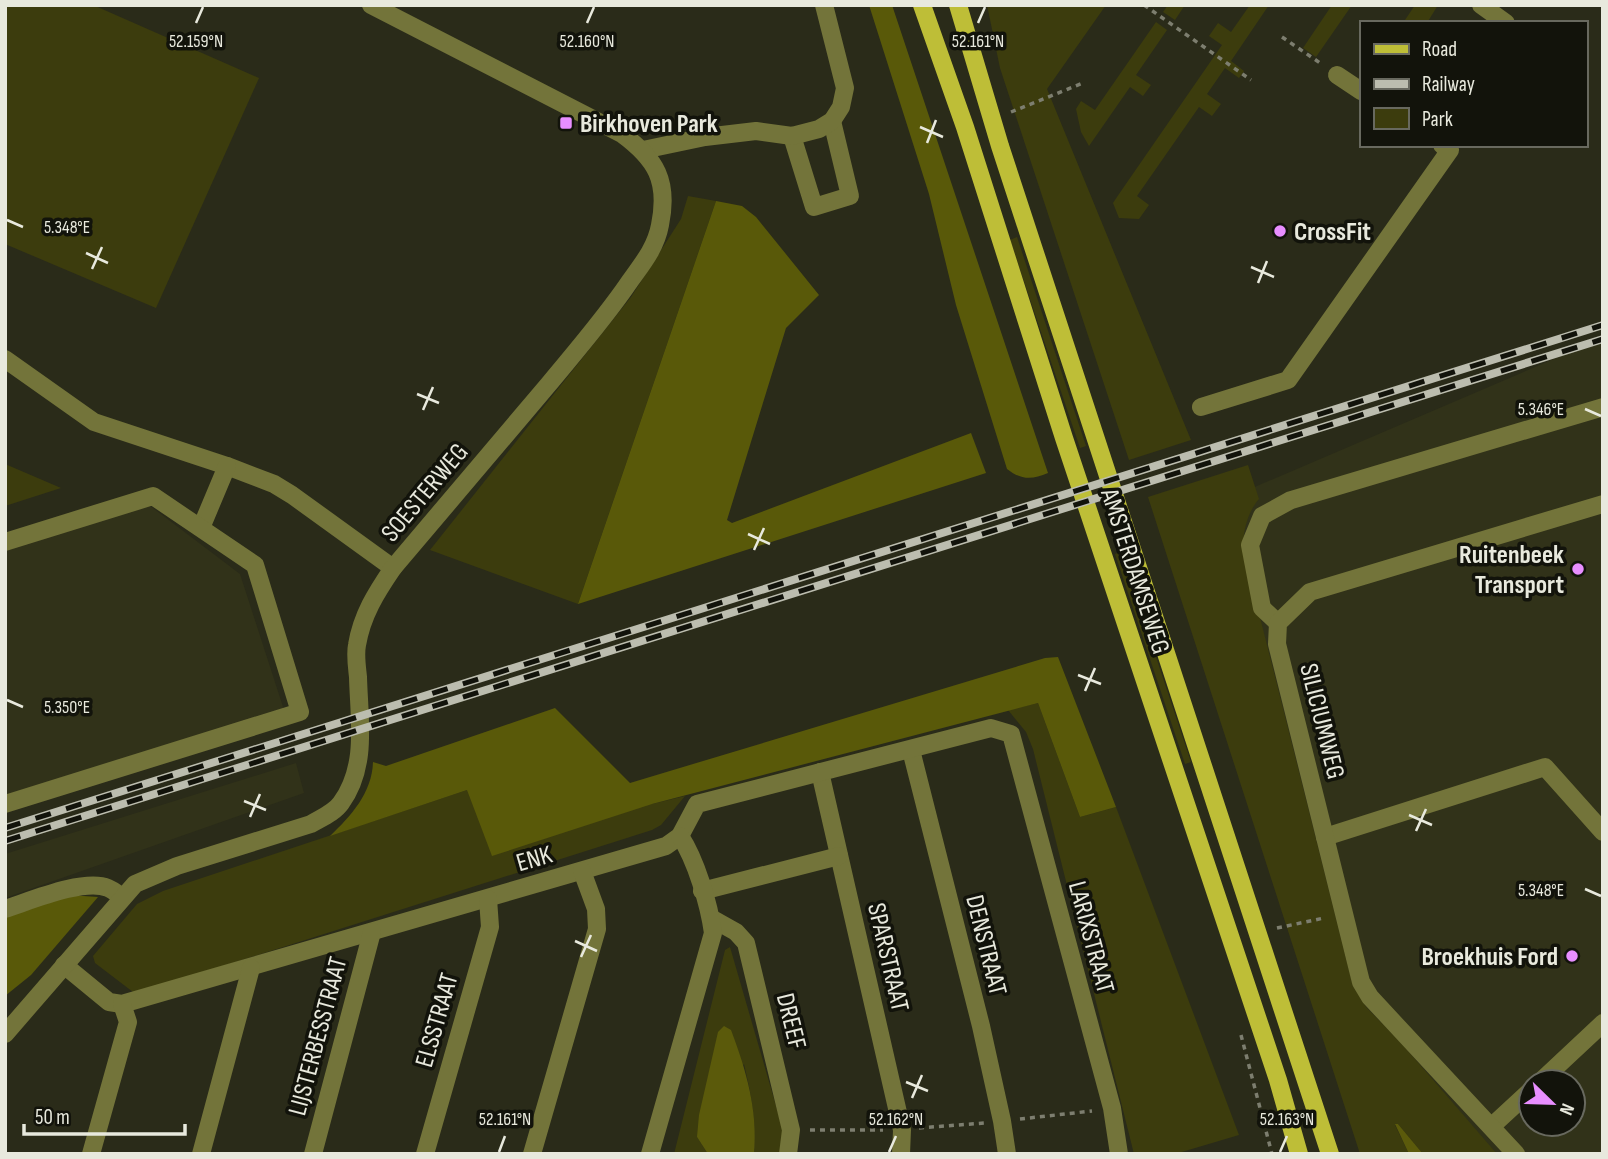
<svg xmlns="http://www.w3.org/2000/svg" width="1608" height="1159" viewBox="0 0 1608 1159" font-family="'Sofia Sans Condensed',sans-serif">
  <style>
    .built { fill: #313219; fill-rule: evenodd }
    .green { fill: #3c3c0d }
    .forest { fill: #595909 }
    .water { fill: #5b5a0b }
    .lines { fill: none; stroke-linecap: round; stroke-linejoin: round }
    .path { stroke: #7d7e6f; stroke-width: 3.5; stroke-dasharray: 5 5; stroke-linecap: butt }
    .minor { stroke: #73743a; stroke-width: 18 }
    .major { stroke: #bebe37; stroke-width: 18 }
    .rail-casing { stroke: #bcbdaf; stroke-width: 8 }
    .rail { stroke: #12130b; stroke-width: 5; stroke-dasharray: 16; stroke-linecap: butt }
    .ticks { fill: none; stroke: #e8e9dd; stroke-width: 2.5 }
    .poi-dot { fill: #e88eff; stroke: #12130b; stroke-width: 2.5 }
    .labels { text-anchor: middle; stroke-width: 7; stroke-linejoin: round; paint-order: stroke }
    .poi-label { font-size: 26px; font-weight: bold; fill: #e8e9dd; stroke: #12130b; text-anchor: start }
    .street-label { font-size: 26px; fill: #e8e9dd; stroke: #12130b }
    .ticks-label { font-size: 18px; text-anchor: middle; fill: #e8e9dd; stroke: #12130b; stroke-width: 7; stroke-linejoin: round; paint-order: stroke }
  </style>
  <rect width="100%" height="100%" fill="#2a2b19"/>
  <g class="built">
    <path d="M1603,338V1154H1475L1371,1046L1201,510ZM1531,1082H1573V1124H1531Z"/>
    <path d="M145,502L240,574L284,710L5,798V546Z"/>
    <path d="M296,763L304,793L5,898V854Z"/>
  </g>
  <g class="green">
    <path d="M5,5H93L259,78L156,308L5,244Z"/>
    <path d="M987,5H1106L1047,89L1191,440L1129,460L1000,68Z"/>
    <path d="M1168,5H1185L1175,20L1163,12Z"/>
    <path d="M1250,5H1269L1231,61L1244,71L1239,78L1225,68L1207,94L1221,104L1212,116L1199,107L1137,196L1149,205L1139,219L1119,218L1113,203L1119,194L1222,45L1209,36L1218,23L1231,32Z"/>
    <path d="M1332,5H1352L1316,57L1303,48Z"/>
    <path d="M1415,5H1438L1427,23H1403Z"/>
    <path d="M1156,22L1167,30L1136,75L1151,85L1143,96L1130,87L1089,146L1081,132L1076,109L1081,101L1095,110Z"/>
    <path d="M688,196L716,201L578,604L430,550L631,297L681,219Z"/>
    <path d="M1017,237L1086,446L1080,448L1010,240Z"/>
    <path d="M5,464L61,488L5,506Z"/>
    <path d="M1248,465L1259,499C1247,513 1243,531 1243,550L1353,986L1366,1007L1402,1044L1497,1154H1423L1398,1124L1395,1125L1409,1154H1360L1148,497Z"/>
    <path d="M1121,552L1191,762L1185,764L1115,554Z"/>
    <path d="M1038,703L1080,817L1116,807L1239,1135L1175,1154H1134L1033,749L1026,732L1008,710Z"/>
    <path d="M467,790L652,804L685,796L661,825L652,830L138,993L133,992L95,963L93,956L137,904L163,891Z"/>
    <path d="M730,947L781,1123L786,1143L784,1154H754C757,1122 751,1094 744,1064L697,1137L708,1154H674L725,950Z"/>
  </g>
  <g class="forest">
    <path d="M869,5H892L1048,473C1032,480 1021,480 1007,469L956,305L929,194Z"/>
    <path d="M716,201L742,206L756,217L819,295L786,328L727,520L732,523L971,433L986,473L578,604Z"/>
    <path d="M1058,657L1116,807L1080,817L1038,703L652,804L492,856L467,790L330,836C351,816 372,793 373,762L386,766L555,708L630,783L1045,658Z"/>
    <path d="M69,895L98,897L31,975L5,996V915Z"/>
  </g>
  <g class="water">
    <path d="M724,1026L731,1030C746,1070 758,1110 754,1154H708L697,1137L699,1115L718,1032Z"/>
    <path d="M1395,1124H1398L1423,1154H1409Z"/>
  </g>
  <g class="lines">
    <g class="path">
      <path d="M1144,5L1251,80"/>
      <path d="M1282,37L1323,65"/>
      <path d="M1011,112L1083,83"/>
      <path d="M1277,928L1324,918"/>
      <path d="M1241,1035L1272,1154"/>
      <path d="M1020,1119L1092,1111"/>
      <path d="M919,1128L984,1123"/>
      <path d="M810,1130H883"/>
    </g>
    <g class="minor">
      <path d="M1481,5L1506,23"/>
      <path d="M1337,75L1361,91"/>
      <path d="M792,136L814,207L850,196L832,121"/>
      <path d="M643,150L705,137L756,131L792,136L819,129L832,121L841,107L845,88L824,5"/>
      <path d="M5,359L94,422L227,466L274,484L292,495L393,568"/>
      <path d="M1201,407L1288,380L1450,150L1442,145"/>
      <path d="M201,528L227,466"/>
      <path d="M5,542L153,496L255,565L300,712L5,804"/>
      <path d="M1278,623L1262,608L1250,545L1262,516L1291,500L1603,407"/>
      <path d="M911,750L981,1026L1002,1121L1007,1154"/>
      <path d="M820,772L902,1130L901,1154"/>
      <path d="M1325,837L1545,767L1603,832"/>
      <path d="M702,891L839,856"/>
      <path d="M5,909C30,901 84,878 108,888C113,890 118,894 122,897"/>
      <path d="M711,918L736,932L746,943L791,1130L788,1154"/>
      <path d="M64,965L109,1002L122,1004L666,846L680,836L697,804L991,728L1011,734L1112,1108L1119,1154"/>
      <path d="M5,1034L135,884L177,866L311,824C321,818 334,813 341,803C368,766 359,719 358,677C357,667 355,655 357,645C362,615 376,593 393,568C445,507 496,446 548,385C576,351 605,318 630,281C643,263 656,247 660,225C669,181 656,159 622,134L371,5"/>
      <path d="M1540,1082L1603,1023"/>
      <path d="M1492,1126L1531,1090"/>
      <path d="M91,1154L128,1022L122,1004"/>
      <path d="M201,1154L251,968"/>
      <path d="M313,1154L372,932"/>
      <path d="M425,1154L490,927L488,899"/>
      <path d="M532,1154L597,929L596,909L582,871"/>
      <path d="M650,1154L713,933C709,904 696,860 680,836"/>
      <path d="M1516,1154L1370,997L1361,982L1277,644L1278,623L1310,592L1603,504"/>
    </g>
    <g class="major">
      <path d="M922,5L965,127L1064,438L1278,1080L1299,1154"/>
      <path d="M958,5L1000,146L1330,1154"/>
    </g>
    <defs>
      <g id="rail">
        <path d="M5,828L1603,325"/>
        <path d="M5,841L1603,339"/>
      </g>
    </defs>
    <use href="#rail" class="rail-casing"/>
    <use href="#rail" class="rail"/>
  </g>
  <path class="ticks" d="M196,23L203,7M587,23L594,7M978,23L985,7M920,127L943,137M927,143L936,120M7,220L23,227M86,253L108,263M1251,267L1274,277M92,269L102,247M1258,283L1267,261M417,394L439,403M1585,409L1601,416M423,410L433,387M748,534L770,544M754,550L764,528M1078,675L1101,684M1085,691L1095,668M7,700L23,707M244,801L266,810M1409,815L1432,825M250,817L260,794M1416,831L1426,809M1585,889L1601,896M575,941L597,951M581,957L591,935M906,1082L928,1091M912,1098L922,1075M499,1152L505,1136M889,1152L896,1136M1280,1152L1287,1136"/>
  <g class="poi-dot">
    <rect x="559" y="116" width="14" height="14" rx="3.5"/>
    <circle cx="1280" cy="231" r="7"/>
    <circle cx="1578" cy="569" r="7"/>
    <circle cx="1572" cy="956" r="7"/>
  </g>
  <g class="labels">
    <g class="poi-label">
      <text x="580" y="132">Birkhoven Park</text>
      <text x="1294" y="240">CrossFit</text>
      <text x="1564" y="563" text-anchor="end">Ruitenbeek<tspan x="1564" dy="30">Transport</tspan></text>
      <text x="1558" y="965" text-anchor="end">Broekhuis Ford</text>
    </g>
    <g class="street-label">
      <text transform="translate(424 492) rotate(-50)" y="9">SOESTERWEG</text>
      <text transform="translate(1136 571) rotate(72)" y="9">AMSTERDAMSEWEG</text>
      <text transform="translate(1323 721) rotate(76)" y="9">SILICIUMWEG</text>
      <text transform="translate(534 858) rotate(-16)" y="9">ENK</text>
      <text transform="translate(1092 937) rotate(75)" y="9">LARIXSTRAAT</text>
      <text transform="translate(987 945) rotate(76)" y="9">DENSTRAAT</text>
      <text transform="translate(889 957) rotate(77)" y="9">SPARSTRAAT</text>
      <text transform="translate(436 1020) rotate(-74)" y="9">ELSSTRAAT</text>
      <text transform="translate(792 1021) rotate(76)" y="9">DREEF</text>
      <text transform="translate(317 1036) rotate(-75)" y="9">LIJSTERBESSTRAAT</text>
    </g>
  </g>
  <g class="ticks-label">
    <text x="196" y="47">52.159°N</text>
    <text x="587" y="47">52.160°N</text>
    <text x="978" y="47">52.161°N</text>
    <text x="67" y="233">5.348°E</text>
    <text x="1541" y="415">5.346°E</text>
    <text x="67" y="713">5.350°E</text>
    <text x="1541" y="896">5.348°E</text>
    <text x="505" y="1125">52.161°N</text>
    <text x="896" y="1125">52.162°N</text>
    <text x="1287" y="1125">52.163°N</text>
  </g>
  <rect width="1608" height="1159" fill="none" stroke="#e8e9dd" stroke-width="14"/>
  <rect x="1360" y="21" width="228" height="126" fill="#12130b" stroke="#68695f" stroke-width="2"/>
  <rect x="1374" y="44" width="35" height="10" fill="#bebe37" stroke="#68695f" stroke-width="2"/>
  <text x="1422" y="56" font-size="21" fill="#e8e9dd">Road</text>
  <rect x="1374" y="79" width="35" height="10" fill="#bcbdaf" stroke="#68695f" stroke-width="2"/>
  <text x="1422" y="91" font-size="21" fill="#e8e9dd">Railway</text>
  <rect x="1374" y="108" width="35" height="21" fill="#3c3c0d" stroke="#68695f" stroke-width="2"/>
  <text x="1422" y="126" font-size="21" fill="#e8e9dd">Park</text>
  <g transform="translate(1552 1103) rotate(113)"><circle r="33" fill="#12130b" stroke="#68695f" stroke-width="2"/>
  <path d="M0-5L12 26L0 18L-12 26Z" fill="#e88eff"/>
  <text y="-10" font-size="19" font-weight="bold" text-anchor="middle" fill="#e8e9dd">N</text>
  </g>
  <path d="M24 1124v10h161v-10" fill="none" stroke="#e8e9dd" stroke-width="3.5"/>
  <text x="35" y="1124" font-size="21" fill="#e8e9dd" stroke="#12130b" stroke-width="5" paint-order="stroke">50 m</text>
</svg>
